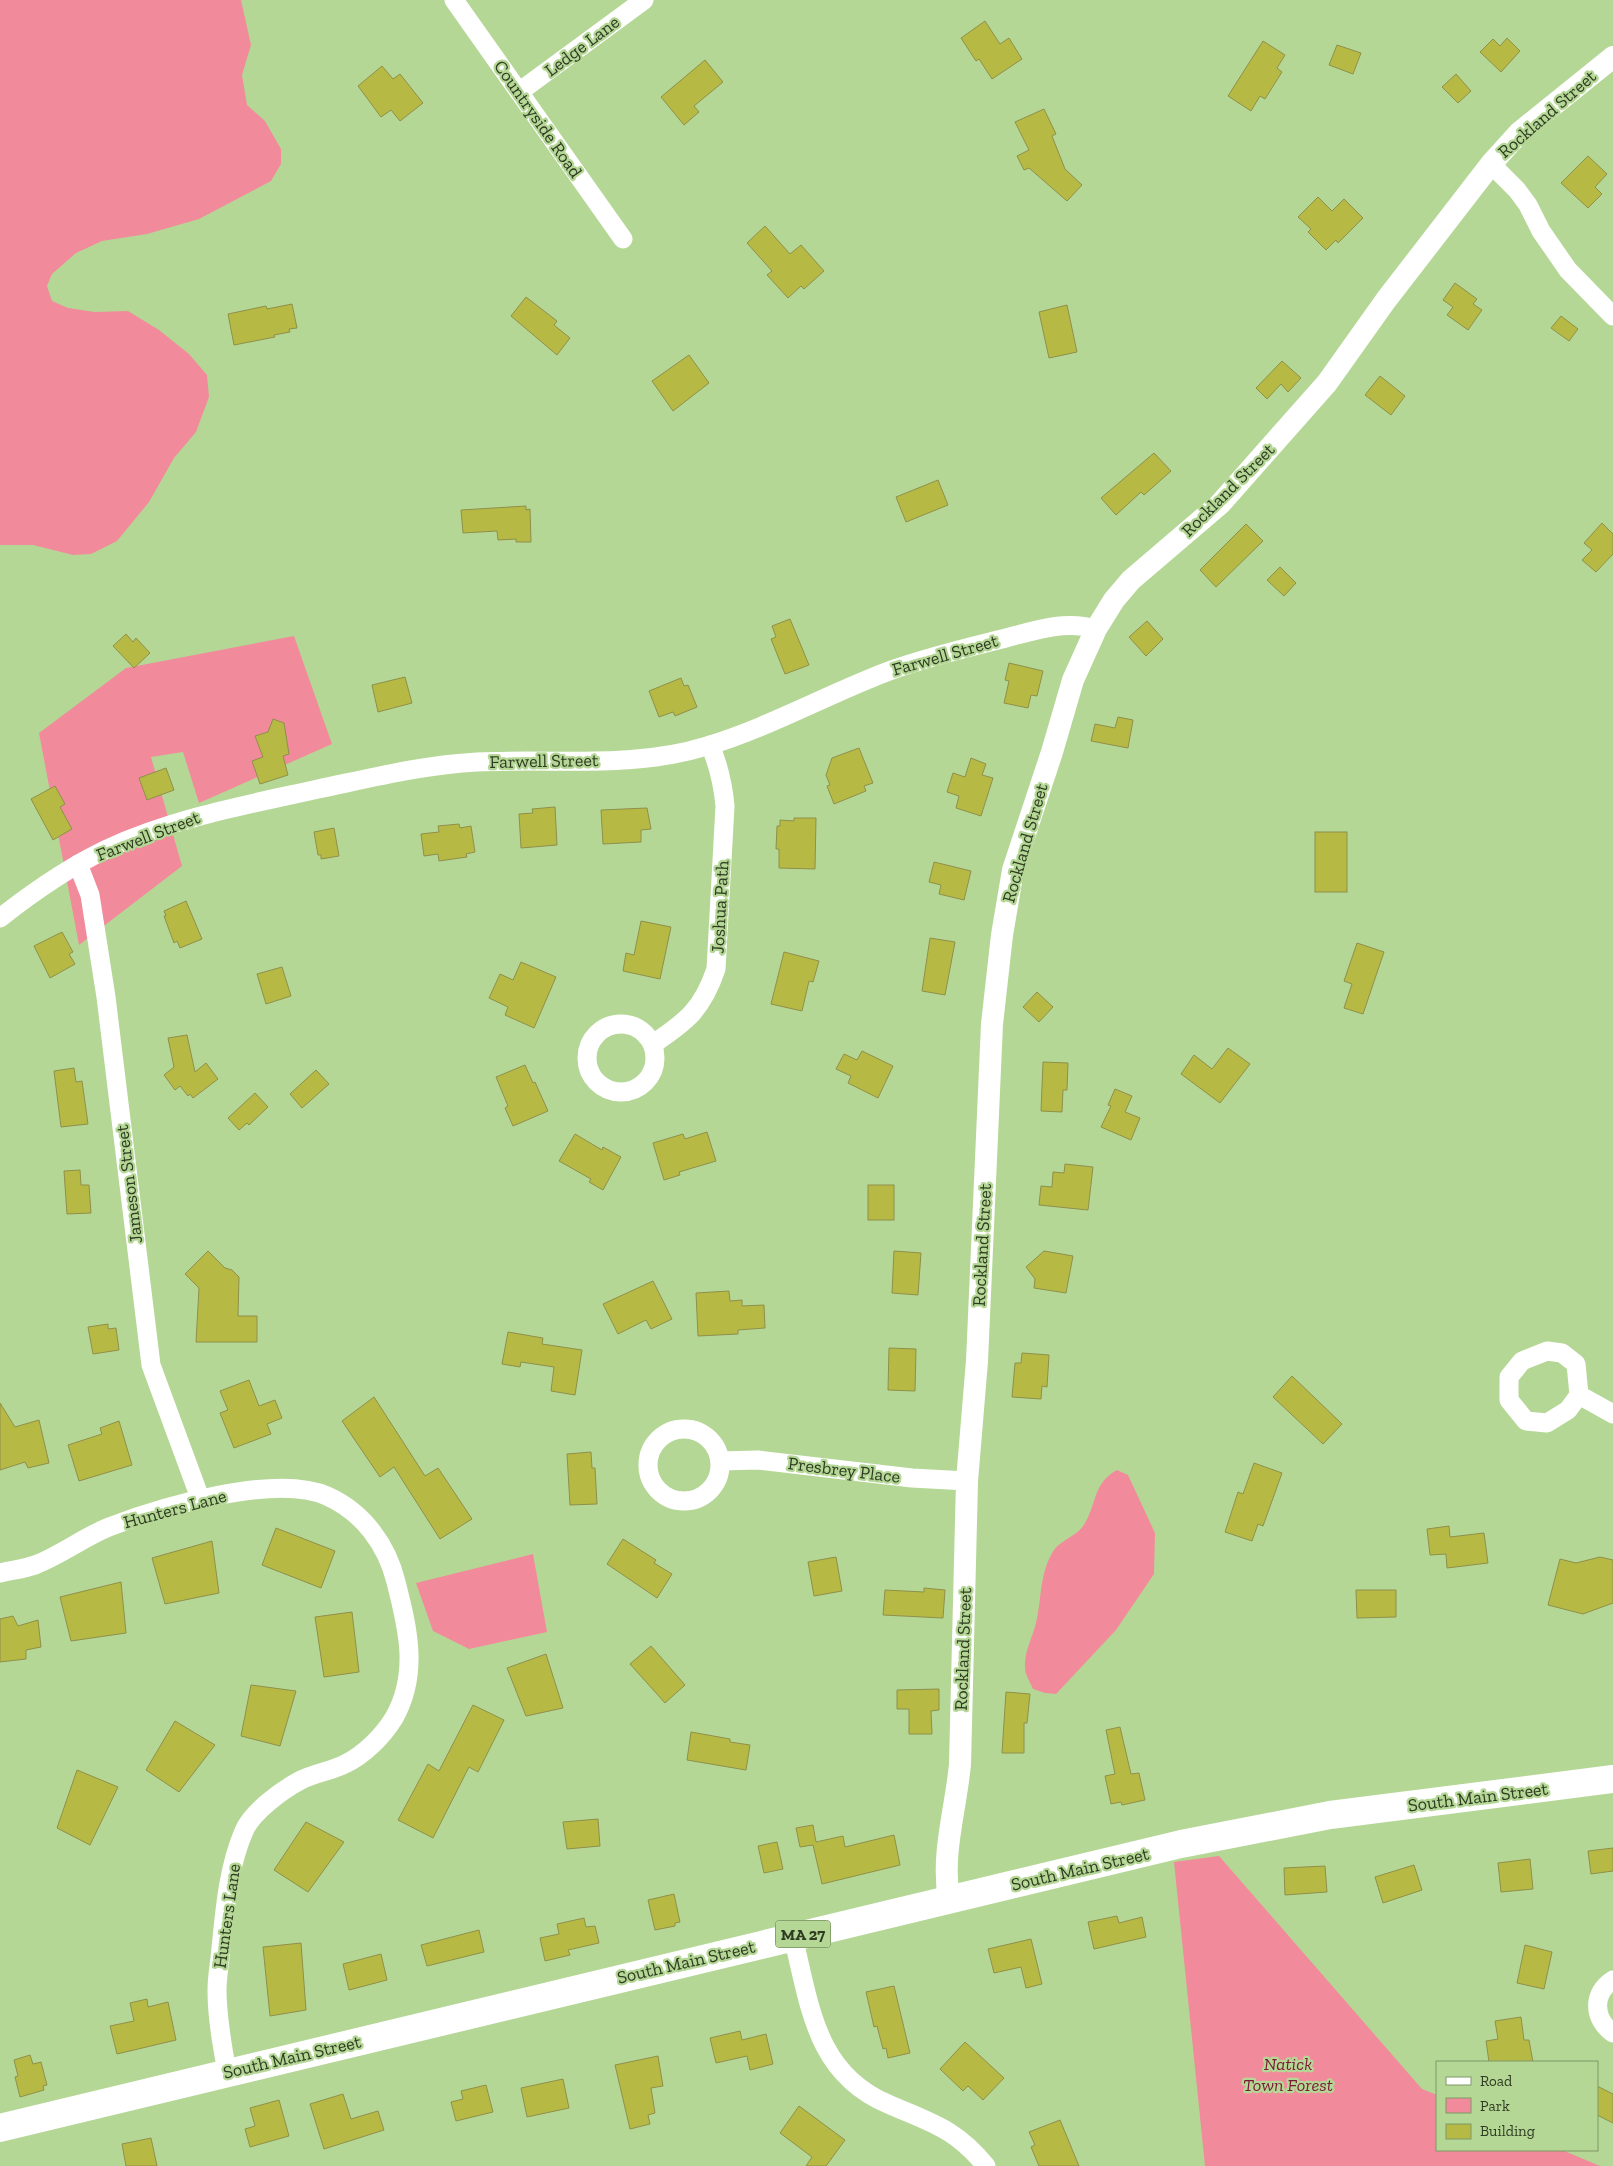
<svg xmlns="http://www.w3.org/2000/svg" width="1613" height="2166" viewBox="0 0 1613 2166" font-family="'Zilla Slab',serif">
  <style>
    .green { fill: #f18b9b }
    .building { fill: #b7b945; stroke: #8e904a }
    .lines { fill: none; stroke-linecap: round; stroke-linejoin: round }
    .minor { stroke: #fff; stroke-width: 19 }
    .tertiary { stroke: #fff; stroke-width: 22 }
    .primary { stroke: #fff; stroke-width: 28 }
    .labels { text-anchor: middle; stroke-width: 4.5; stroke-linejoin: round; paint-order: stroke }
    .shield { fill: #b5d796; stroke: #566a44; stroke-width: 1 }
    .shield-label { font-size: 16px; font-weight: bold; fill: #2e3b21 }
    .street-label { font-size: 18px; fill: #2e3b21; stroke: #b5d796 }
    .park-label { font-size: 18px; font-style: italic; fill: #7c1934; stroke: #b5d796 }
  </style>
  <rect width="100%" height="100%" fill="#b5d796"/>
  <g class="green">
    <path d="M0,0H241L251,45L242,75L247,105L265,121L281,149V164L271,181L199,219L147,234L102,241L76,253L52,274L47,286L52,301L68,308L95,312L128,311L159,330L189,354L207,375L209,397L196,432L174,458L149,502L117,541L91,554L73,555L33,545H0Z"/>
    <path d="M294,636L332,744L199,803L183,752L151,757L182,866L79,945L39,733L126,668Z"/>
    <path d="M1117,1470L1128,1475L1155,1533L1154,1574L1116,1630L1056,1694L1045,1693L1033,1689C1030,1682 1025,1674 1025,1668C1024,1652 1032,1639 1036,1623C1042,1599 1039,1573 1054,1550C1062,1539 1078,1536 1085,1523C1097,1503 1093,1483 1117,1470Z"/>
    <path d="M533,1554L547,1632L469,1649L433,1631L416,1583Z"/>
    <path d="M1219,1856L1422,2089L1437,2095V2150H1562L1600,2166H1205L1174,1862Z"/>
  </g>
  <g class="building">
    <path d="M985,21L1000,44L1009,38L1022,59L992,79L979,59L976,61L961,38Z"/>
    <path d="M1507,38L1520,51L1501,72L1480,52L1493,39L1500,46Z"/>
    <path d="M1263,41L1285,55L1277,68L1282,72L1265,99L1260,96L1251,111L1228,96Z"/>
    <path d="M1337,45L1361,53L1353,74L1329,65Z"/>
    <path d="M705,60L723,82L694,106L699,112L684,125L661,97Z"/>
    <path d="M382,66L393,79L400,74L423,103L400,121L391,110L381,117L358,86Z"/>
    <path d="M1456,74L1471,91L1458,103L1442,87Z"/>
    <path d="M1044,109L1056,134L1052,136L1065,169L1082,185L1067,201L1029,168L1024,170L1017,156L1029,150L1015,122Z"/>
    <path d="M1588,156L1607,174L1595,187L1602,194L1588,208L1561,183Z"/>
    <path d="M1318,197L1332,211L1344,199L1363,218L1338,243L1336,240L1326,250L1308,232L1311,229L1298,217Z"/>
    <path d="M765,226L790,254L801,245L824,271L804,289L801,286L788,298L767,275L772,271L747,243Z"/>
    <path d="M1455,283L1477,299L1473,304L1482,310L1468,330L1447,315L1453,307L1443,300Z"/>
    <path d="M526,297L557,321L554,325L570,338L557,355L511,316Z"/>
    <path d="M292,304L297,328L289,329L290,332L274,335L275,337L234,345L228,314L266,306L267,309Z"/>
    <path d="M1067,305L1077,352L1049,358L1039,312Z"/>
    <path d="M1561,316L1578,329L1569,341L1551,328Z"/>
    <path d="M689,355L709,383L673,411L652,381Z"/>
    <path d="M1282,361L1301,378L1288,392L1281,384L1267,399L1256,388Z"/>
    <path d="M1380,376L1405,396L1391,415L1365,395Z"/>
    <path d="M1154,453L1171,471L1144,495L1141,492L1116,515L1101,498Z"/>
    <path d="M938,480L948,505L906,522L896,497Z"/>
    <path d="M526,506V510L530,509L531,542H516V539L498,540L497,531L463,533L461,510Z"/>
    <path d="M1602,523L1613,534V554L1596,572L1582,560L1592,550L1584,543Z"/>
    <path d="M1246,524L1263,541L1216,587L1200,570Z"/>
    <path d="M1280,567L1296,583L1284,596L1267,580Z"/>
    <path d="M790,619L809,665L785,674L771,639L776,637L772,626Z"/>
    <path d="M1147,621L1163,639L1146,656L1129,637Z"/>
    <path d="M126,634L133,642L136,638L150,653L134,668L113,646Z"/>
    <path d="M1009,663L1043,671L1037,696L1031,695L1028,708L1004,703L1009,681L1005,680Z"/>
    <path d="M405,677L412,703L378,712L372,685Z"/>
    <path d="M681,678L684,686L688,685L697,707L675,716L673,712L659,717L649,691Z"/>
    <path d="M1118,717L1133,720L1128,748L1091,741L1095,724L1115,728Z"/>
    <path d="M273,719L284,723L289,754L283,756L288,775L260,784L252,761L263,757L255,736L268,732Z"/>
    <path d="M859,748L873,783L864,786L866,791L834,804L827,786L830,785L826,775L832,758Z"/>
    <path d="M971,758L986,764L982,775L993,778L981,816L956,808L959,796L947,792L953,773L965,777Z"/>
    <path d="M166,768L174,790L147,800L139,778Z"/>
    <path d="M55,786L65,804L60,807L72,829L53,840L31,799Z"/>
    <path d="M555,807L557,845L521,848L519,814L533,813L532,809Z"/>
    <path d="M647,808L651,829L641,830V842L603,844L601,810Z"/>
    <path d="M794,818H816L815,869L779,868V849H776L777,826H780V820L794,821Z"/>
    <path d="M459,824L460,828L471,826L475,852L466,854L467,857L439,861L438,854L424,856L421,834L439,832L438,826Z"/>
    <path d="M334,828L339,856L321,859V855H318L314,832Z"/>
    <rect x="1315" y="832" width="32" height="60"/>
    <path d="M934,862L971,871L964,900L939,894L941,885L929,882Z"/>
    <path d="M186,901L202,939L180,948L177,941L174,943L164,916H166L164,911Z"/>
    <path d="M641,921L671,927L660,979L623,971L626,953L634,955Z"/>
    <path d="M62,932L73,952L69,954L75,964L50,978L34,946Z"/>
    <path d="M930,938L955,942L945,995L922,991Z"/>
    <path d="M1357,943L1384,952L1363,1014L1344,1008L1352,984L1344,981Z"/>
    <path d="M784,952L819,961L813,982L809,981L802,1011L771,1004Z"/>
    <path d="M521,962L556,977L534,1028L505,1015L508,1007L489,998L500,974L513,980Z"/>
    <path d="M282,967L291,996L266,1004L257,974Z"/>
    <path d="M1037,992L1053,1007L1039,1022L1023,1007Z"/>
    <path d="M187,1035L195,1072L206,1063L218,1079L193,1098L190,1094L188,1096L180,1086L175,1090L164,1075L174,1067L168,1038Z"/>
    <path d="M1228,1048L1250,1064L1220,1103L1181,1074L1194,1055L1212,1069Z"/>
    <path d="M862,1051L893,1066L878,1098L848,1083L851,1076L836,1069L844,1054L857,1060Z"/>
    <path d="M1043,1062L1068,1063L1067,1090H1063L1062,1112L1041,1111Z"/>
    <path d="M525,1065L533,1083L535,1082L548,1111L513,1126L505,1108L508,1106L496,1077Z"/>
    <path d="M74,1068L76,1082L82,1081L88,1124L61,1127L54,1071Z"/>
    <path d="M316,1070L329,1084L302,1108L290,1094Z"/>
    <path d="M1115,1089L1132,1096L1125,1112L1140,1118L1131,1140L1101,1127L1111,1106L1108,1105Z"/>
    <path d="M255,1093L268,1107L249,1125L247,1123L239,1130L228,1118Z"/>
    <path d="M707,1132L716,1161L679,1172L680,1175L664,1180L653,1143L683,1134L685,1139Z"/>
    <path d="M575,1134L602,1150L603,1147L621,1157L603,1190L589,1182L591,1179L559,1161Z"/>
    <path d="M1065,1164L1093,1167L1088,1210L1039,1205L1041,1186L1052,1187L1053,1172L1064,1173Z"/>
    <path d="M80,1170L81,1185H89L91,1213L67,1214L64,1171Z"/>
    <rect x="868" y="1185" width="26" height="35"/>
    <path d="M208,1251L225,1268L232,1270L239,1277L238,1316H257V1342H196L199,1288L185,1274Z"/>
    <path d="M894,1251L921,1253L918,1295L892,1293Z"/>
    <path d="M1044,1251L1073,1256L1066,1293L1034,1288L1035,1279L1026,1267Z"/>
    <path d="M653,1281L672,1319L651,1329L646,1320L618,1334L603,1304Z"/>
    <path d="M729,1291L730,1301L742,1300V1306L764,1305L765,1328L738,1330V1334L698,1336L696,1293Z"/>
    <path d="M108,1324V1329L116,1328L119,1350L93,1354L88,1327Z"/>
    <path d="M508,1332L543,1338L542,1344L582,1350L575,1395L551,1391L554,1367L521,1362L520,1367L502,1364Z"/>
    <path d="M889,1348L916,1349L915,1391L888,1390Z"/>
    <path d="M1022,1353L1049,1355L1047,1387L1042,1386L1041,1399L1012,1397L1015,1363H1021Z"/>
    <path d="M1292,1376L1342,1424L1323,1444L1273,1397Z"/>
    <path d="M249,1380L259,1406L275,1400L282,1418L267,1424L271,1434L234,1448L220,1413L228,1410L220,1391Z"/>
    <path d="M374,1397L425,1476L438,1468L472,1519L440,1539L394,1467L380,1477L342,1421Z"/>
    <path d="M0,1403L15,1427L39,1420L49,1463L28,1468L25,1462L0,1470Z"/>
    <path d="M119,1421L132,1465L79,1481L68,1445L102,1434L100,1428Z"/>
    <path d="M591,1452L592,1468H595L597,1504L570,1505L567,1454Z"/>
    <path d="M1254,1463L1282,1473L1263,1526L1258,1524L1252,1541L1225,1532L1238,1492L1243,1494Z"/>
    <path d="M1449,1526L1450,1537L1484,1533L1488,1563L1447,1568L1446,1554L1430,1555L1427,1529Z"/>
    <path d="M276,1528L335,1551L321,1588L262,1565Z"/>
    <path d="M623,1539L656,1560L654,1563L672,1574L657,1598L607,1564Z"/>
    <path d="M212,1541L219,1593L165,1604L152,1558Z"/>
    <path d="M836,1557L842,1591L814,1596L808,1562Z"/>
    <path d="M1600,1557L1613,1560V1603L1583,1614L1548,1605L1560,1559L1576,1563Z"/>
    <path d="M121,1582L126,1633L71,1641L60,1597Z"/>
    <path d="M924,1588L945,1590L943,1618L883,1615L885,1590L924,1592Z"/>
    <path d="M1356,1590H1396V1617L1357,1618Z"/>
    <path d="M352,1612L359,1672L324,1677L315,1617Z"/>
    <path d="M13,1616L18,1626L38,1620L41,1647L26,1650V1659L0,1662V1619Z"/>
    <path d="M651,1646L685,1685L665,1703L630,1664Z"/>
    <path d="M546,1654L563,1708L526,1716L507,1668Z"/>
    <path d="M251,1685L296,1691L280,1746L241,1736Z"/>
    <path d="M939,1689V1710L931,1711L932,1734H909V1709H897V1690Z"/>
    <path d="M1006,1692L1030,1694L1027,1723H1024V1753H1002Z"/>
    <path d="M473,1705L504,1720L478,1772L469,1767L433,1838L398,1820L428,1764L439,1771Z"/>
    <path d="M175,1721L215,1745L179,1792L146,1770Z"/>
    <path d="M1120,1727L1131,1774L1139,1773L1145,1800L1122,1805L1121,1802L1111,1804L1105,1776L1115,1774L1106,1730Z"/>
    <path d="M691,1732L730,1739V1742L750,1745L746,1770L687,1760Z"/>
    <path d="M77,1770L118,1787L90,1845L57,1828Z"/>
    <path d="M598,1819L600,1846L567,1849L563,1822Z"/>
    <path d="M306,1822L344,1842L308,1892L274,1870Z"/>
    <path d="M813,1825L816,1842L843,1836L845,1847L894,1835L900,1865L822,1884L813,1845L800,1847L796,1828Z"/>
    <path d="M777,1842L783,1869L764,1873L758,1846Z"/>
    <path d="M1613,1848V1871L1591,1874L1588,1851Z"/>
    <path d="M1530,1859L1533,1889L1501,1892L1498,1863Z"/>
    <path d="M1414,1865L1422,1890L1383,1903L1375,1877Z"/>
    <path d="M1325,1866L1327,1892L1285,1895L1284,1868Z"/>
    <path d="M674,1894L680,1922L675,1923V1926L655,1930L648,1900Z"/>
    <path d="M1117,1916L1119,1923L1142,1917L1146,1937L1094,1949L1088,1922Z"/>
    <path d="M584,1918L586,1927L595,1926L599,1943L568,1950L570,1955L545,1961L540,1938L559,1934L557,1924Z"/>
    <path d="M479,1930L484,1952L427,1966L421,1945Z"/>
    <path d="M1031,1939L1042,1984L1026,1988L1021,1967L994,1973L988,1949Z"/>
    <path d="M301,1943L306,2010L270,2016L263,1947Z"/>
    <path d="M1525,1945L1552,1952L1544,1989L1517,1983Z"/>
    <path d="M381,1954L387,1980L349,1990L343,1964Z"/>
    <path d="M894,1986L910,2053L888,2058L886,2048L883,2049L877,2026L874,2027L866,1992Z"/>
    <path d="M147,1999L148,2007L168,2002L176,2040L117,2054L110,2026L134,2021L130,2003Z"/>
    <path d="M1521,2017L1524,2040H1529L1533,2062H1489L1486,2041L1498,2039L1495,2021Z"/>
    <path d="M740,2031L742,2040L766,2034L773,2064L750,2070L747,2056L716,2063L710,2038Z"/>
    <path d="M965,2042L1004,2078L983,2100L968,2086L963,2091L940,2069Z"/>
    <path d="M30,2055L33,2064L41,2062L47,2085L43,2086L44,2090L20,2097L15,2077L18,2076L14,2060Z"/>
    <path d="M658,2056L663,2086L651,2088L655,2113L648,2115L650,2124L630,2129L615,2065Z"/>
    <path d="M563,2079L569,2108L527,2117L521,2088Z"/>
    <path d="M486,2085L493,2112L456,2121L451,2102L463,2099L461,2091Z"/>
    <path d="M1597,2086L1613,2094V2123L1597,2115Z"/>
    <path d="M343,2094L351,2119L378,2111L384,2130L324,2149L310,2104Z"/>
    <path d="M279,2100L289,2136L250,2147L245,2129L255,2126L250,2108Z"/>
    <path d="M799,2106L845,2140L826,2166H806L812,2157L780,2133Z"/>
    <path d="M1060,2120L1079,2166H1039L1031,2147L1035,2145L1029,2132Z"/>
    <path d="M151,2138L157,2166H126L122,2144Z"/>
  </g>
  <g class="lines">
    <g class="minor">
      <path d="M454,0L623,239"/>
      <path d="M519,92L644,0"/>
      <path d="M1491,164L1517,190L1528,205L1541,231L1568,270L1613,316"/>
      <path d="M78,864L90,895L106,997L151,1365L200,1498"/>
      <path d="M0,918C33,892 69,867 107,849C174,818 246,805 318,789C371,778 423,765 477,762C553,758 633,769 707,746C770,727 828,694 889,671C927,657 966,648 1006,638C1036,630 1065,620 1096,629"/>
      <circle cx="621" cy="1058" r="34"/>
      <path d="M653,1044C687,1021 702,1010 716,969L725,806C723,784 719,766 710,745"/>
      <path d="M1547,1351L1562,1353L1576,1364L1579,1395L1568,1410L1547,1423L1526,1421L1509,1400V1377L1522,1361Z"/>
      <path d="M1579,1395L1613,1414"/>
      <circle cx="684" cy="1465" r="36"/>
      <path d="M720,1461L758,1460L912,1478L967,1481"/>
      <path d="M0,1573C12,1570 24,1569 35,1565C61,1555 84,1537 109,1527C161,1507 276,1473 327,1496C363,1512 387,1545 396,1582C408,1629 419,1674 394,1718C383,1736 364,1755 345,1764C331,1771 315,1773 301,1780C282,1790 252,1812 244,1831C228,1868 225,1909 221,1948C220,1962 217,1976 217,1990C217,2017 222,2045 227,2072"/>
      <path d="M793,1937C810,2005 815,2073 888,2104C931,2123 955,2128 986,2166"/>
      <path d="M1613,1980C1592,1993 1593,2019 1613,2033"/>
    </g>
    <path class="tertiary" d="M949,1899C941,1854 956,1809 960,1764L967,1481L977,1361L992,1024L1002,935L1013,870L1052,752L1073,680L1096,629L1114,600L1131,580L1220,504L1327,383L1386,300L1491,164L1520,132L1613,57"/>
    <path class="primary" d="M0,2128L1181,1844L1330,1815L1613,1779"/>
  </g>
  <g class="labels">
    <rect class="shield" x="775.5" y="1920.5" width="55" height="27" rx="4"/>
    <g class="shield-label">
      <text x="803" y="1940">MA 27</text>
    </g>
    <g class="street-label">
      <text transform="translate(582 46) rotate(-37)" y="6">Ledge Lane</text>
      <text transform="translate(1547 114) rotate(-41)" y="6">Rockland Street</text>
      <text transform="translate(538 119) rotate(55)" y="6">Countryside Road</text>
      <text transform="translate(1228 490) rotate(-45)" y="6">Rockland Street</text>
      <text transform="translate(945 655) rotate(-16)" y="6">Farwell Street</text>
      <text transform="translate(544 761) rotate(-1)" y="6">Farwell Street</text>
      <text transform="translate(148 836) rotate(-21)" y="6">Farwell Street</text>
      <text transform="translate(1025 843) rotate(-74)" y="6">Rockland Street</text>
      <text transform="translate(720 907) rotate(-87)" y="6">Joshua Path</text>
      <text transform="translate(129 1184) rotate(-97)" y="6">Jameson Street</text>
      <text transform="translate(982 1245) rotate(-87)" y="6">Rockland Street</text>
      <text transform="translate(844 1470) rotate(7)" y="6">Presbrey Place</text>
      <text transform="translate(175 1509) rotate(-15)" y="6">Hunters Lane</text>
      <text transform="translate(963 1649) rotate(-88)" y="6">Rockland Street</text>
      <text transform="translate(1478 1797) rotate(-7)" y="6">South Main Street</text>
      <text transform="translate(1080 1869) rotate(-13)" y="6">South Main Street</text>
      <text transform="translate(227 1916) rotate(-82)" y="6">Hunters Lane</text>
      <text transform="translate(686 1962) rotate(-13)" y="6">South Main Street</text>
      <text transform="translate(292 2057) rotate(-13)" y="6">South Main Street</text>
    </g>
    <g class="park-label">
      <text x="1288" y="2070">Natick<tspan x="1288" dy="21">Town Forest</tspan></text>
    </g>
  </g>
  <rect x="1436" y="2061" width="162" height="90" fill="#b5d796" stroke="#7f9967"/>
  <rect x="1446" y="2077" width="25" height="8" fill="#ffffff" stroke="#7f9967"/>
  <text x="1480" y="2086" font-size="15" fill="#2e3b21">Road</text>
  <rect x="1446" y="2098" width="25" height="15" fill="#f18b9b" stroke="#7f9967"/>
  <text x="1480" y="2111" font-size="15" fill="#2e3b21">Park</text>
  <rect x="1446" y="2124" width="25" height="15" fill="#b7b945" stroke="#7f9967"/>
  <text x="1480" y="2136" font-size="15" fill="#2e3b21">Building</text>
</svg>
